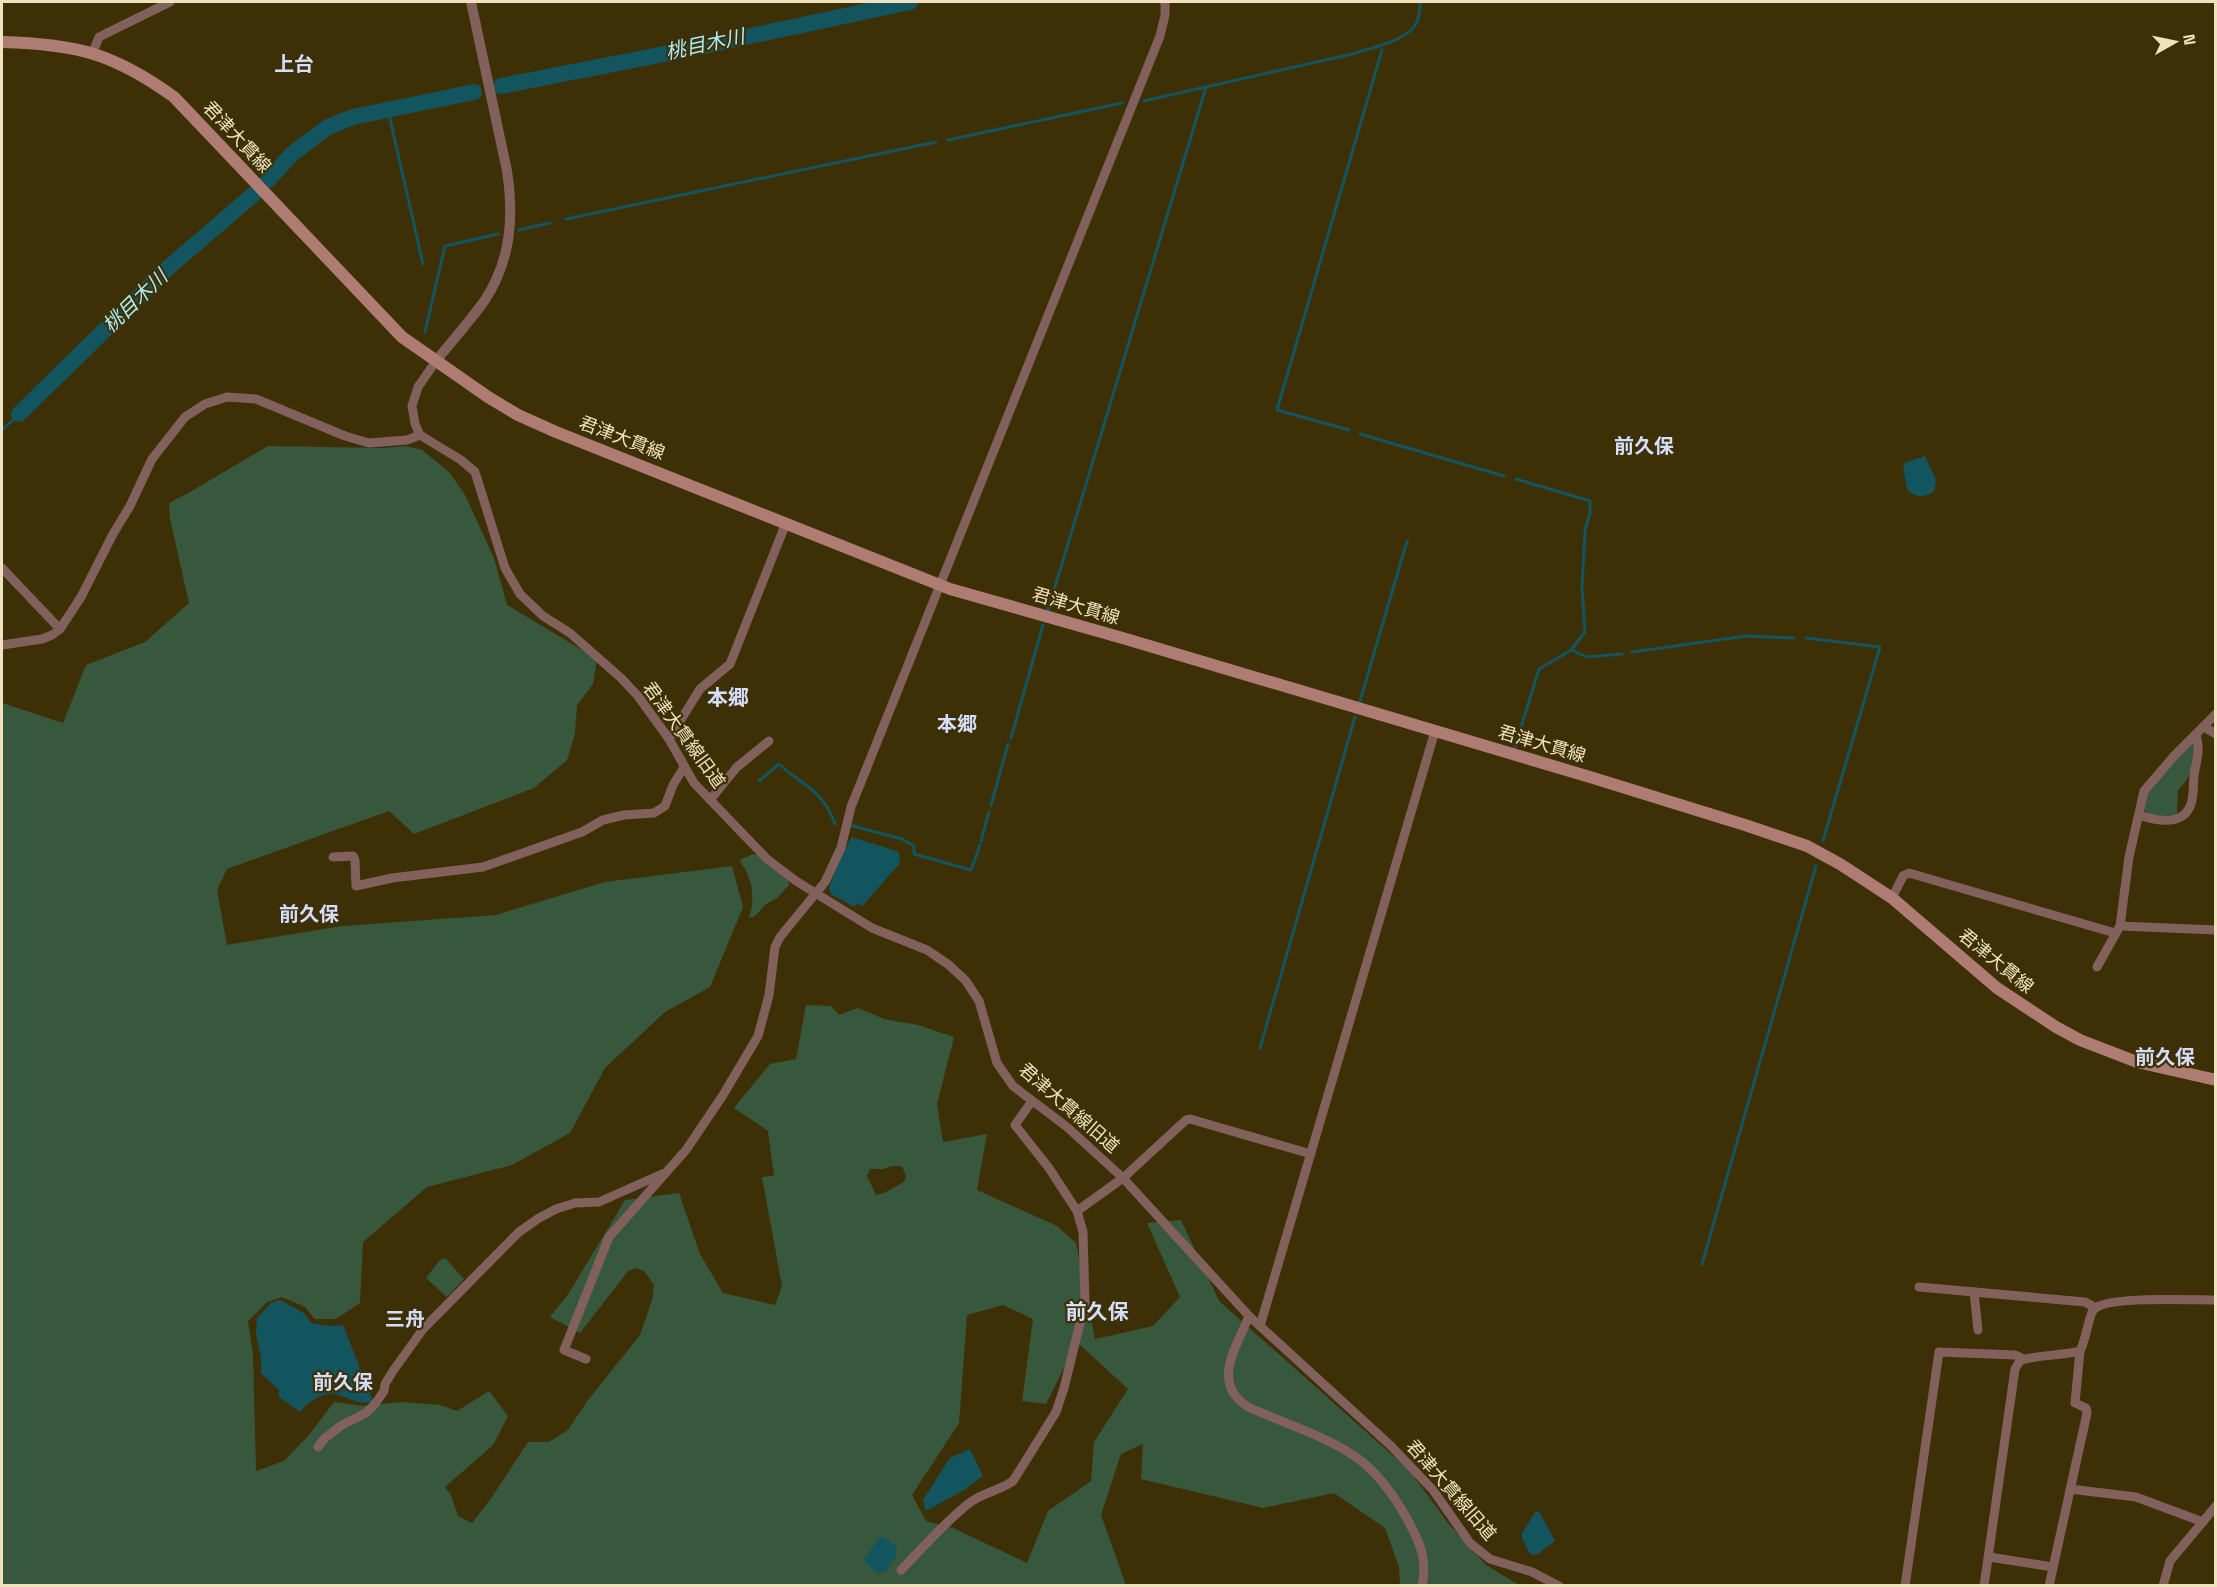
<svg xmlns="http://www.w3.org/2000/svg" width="2217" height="1587" viewBox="0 0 2217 1587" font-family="'Space Grotesk','Noto Sans JP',sans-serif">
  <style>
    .green { fill: #38583e; fill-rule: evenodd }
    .water { fill: #13555f }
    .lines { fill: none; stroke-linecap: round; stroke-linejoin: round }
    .stream { stroke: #13555f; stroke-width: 3 }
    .river { stroke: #13555f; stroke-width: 16 }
    .minor { stroke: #82615c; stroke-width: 9 }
    .tertiary { stroke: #82615c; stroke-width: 10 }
    .secondary { stroke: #af7c73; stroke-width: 12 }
    .labels { text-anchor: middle; stroke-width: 4.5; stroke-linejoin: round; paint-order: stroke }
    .street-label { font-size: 18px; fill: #efe2be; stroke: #3d3006 }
    .water-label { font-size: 20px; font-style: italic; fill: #abecf7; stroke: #3d3006 }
    .neighbourhood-label { font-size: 20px; font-weight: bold; fill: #d4defa; stroke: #3d3006 }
    .quarter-label { font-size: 21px; font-weight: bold; fill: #d4defa; stroke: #3d3006 }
  </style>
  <rect width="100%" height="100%" fill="#3d3006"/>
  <g class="green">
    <path d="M268,446L383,448L406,446L422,450L449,472L465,495L494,558L507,605L597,659L593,684L577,705L575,733L567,760L534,788L414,834L389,811L227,869L217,890L227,945L342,926L496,915L605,882L732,866L743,907L710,987L665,1012L605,1068L570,1133L512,1165L427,1187L363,1242L360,1303L336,1319H315L305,1307L282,1297L267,1302L248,1321L253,1354L256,1471L284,1461L309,1435L334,1402L364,1406L400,1402L440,1405L457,1411L489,1391L508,1416L493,1445L445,1487L451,1495L458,1516L472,1523L492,1497L528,1442H549L568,1430L588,1400L640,1335L652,1300L654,1285L644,1271L636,1268L628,1271L580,1333L550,1317L569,1293L625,1200L679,1193L700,1254L723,1293L775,1305L782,1286L762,1177L774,1176L768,1131L734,1108L770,1064L796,1059L806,1005L831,1006L839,1015L858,1008L884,1019L918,1025L954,1037L937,1104L943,1142L987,1134L977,1190L1057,1226L1076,1243L1095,1339L1153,1326L1180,1297L1147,1223L1181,1220L1219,1301L1409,1470L1448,1523L1486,1565L1519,1585H1400L1399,1567L1385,1528L1334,1493L1263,1508L1141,1479L1143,1444L1121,1454L1101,1515L1126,1585L2,1586V703L63,723L86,665L145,642L189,603L170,519L169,503L190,492ZM892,1166H902L906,1176L904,1182L884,1193L876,1195L867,1176L870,1169H883ZM1003,1305L1033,1319L1022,1401L1046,1404L1077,1342L1128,1389L1094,1442L1091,1481L1048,1511L1027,1563L953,1528L926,1521L912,1495L959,1423L967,1315Z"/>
    <path d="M2194,742C2199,759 2190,779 2178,790L2177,814C2164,818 2155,819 2144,810L2148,792L2184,749Z"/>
    <path d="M753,854L758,855L788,880L789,885L777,898L766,904L755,916L749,918C756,897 752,876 739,860Z"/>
    <path d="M445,1258L464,1279L447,1297L426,1278L439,1261Z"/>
  </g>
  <g class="water">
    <path d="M1925,456L1936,480L1934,492C1923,497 1916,499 1907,489L1903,467L1905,463Z"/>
    <path d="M852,837L899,852L900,863L864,904L862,906L857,903L854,907L831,894L829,888C831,881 848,841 852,837Z"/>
    <path d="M280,1300L304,1313L311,1323L329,1326L343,1325L373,1401C359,1407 348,1396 334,1394C323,1392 306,1403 300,1412L279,1397V1390L261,1373V1357L256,1335L257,1318L271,1303Z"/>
    <path d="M970,1449L983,1476L964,1490L926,1511L923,1500L950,1458Z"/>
    <path d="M1536,1511L1540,1513L1555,1541L1538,1554L1532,1555L1528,1551L1521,1535Z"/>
    <path d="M880,1537H884L896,1546L897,1555L886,1571L878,1573L866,1563L864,1559Z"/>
  </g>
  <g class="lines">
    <g class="stream">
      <path d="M1144,101L1352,54C1371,48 1399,43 1413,28C1419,22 1420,9 1420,2"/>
      <path d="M388,110L423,264"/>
      <path d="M948,140L1122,103"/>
      <path d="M566,219L936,142"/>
      <path d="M519,230L550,223"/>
      <path d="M425,332L445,246L498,234"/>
      <path d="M2,430L19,414"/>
      <path d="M1349,430L1277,410L1382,50"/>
      <path d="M1360,434L1504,476"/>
      <path d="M1516,479L1590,501V512L1585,531L1582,588L1585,632L1571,650L1587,657L1622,654"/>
      <path d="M1048,610L1206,87"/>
      <path d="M1806,638L1880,647L1823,841"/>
      <path d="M1632,652L1746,636L1794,638"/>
      <path d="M1360,701L1407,541"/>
      <path d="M1011,738L1043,625"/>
      <path d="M1514,750L1539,669L1571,650"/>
      <path d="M759,781L779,764C803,786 823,790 835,824"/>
      <path d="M991,805L1008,744"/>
      <path d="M853,826L902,839L914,846V854L971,870L980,845"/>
      <path d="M981,841L989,812"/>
      <path d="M1260,1048L1355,717"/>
      <path d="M1702,1264L1816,866"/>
    </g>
    <g class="river">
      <path d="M501,86L690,49L910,2"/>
      <path d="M268,180L293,153L328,127L353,117L474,92"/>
      <path d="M19,414L169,267L255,193"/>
    </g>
    <g class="minor">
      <path d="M93,52L99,37L170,2"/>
      <path d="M436,361L418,387L412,406L415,424L420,435L461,460L475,472L505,568L520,594L543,616L570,633L621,678L638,696L669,739L694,783L767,859L796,881L872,928L927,950L949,965L966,981L979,1001L997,1063L1013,1086L1067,1127L1123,1178L1249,1316L1390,1445L1433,1490L1470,1543L1490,1559L1532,1572L1559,1586"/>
      <path d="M2,568L60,629"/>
      <path d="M2,645L42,639L52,635L60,629L81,597L113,534L130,506L152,459L185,417L205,404L227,397L256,399L345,436L369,443L407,440L420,435"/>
      <path d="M2204,727L2216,734"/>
      <path d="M669,739L700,689L730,664L786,523"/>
      <path d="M710,800L737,767L769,741"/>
      <path d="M2139,815C2157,821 2183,827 2191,804C2194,795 2193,785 2194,776C2196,760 2201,751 2196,735"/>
      <path d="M333,857L353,856L355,860L356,886L392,878L483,867L582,832L603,820L624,815L654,813L665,806L673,785L684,767"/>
      <path d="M1892,898L1903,876L1909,873L2115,933"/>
      <path d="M2120,926L2216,930"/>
      <path d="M2097,967L2120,926L2129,857L2144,791L2174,756L2216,714"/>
      <path d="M1077,1211L1123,1178L1186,1120L1190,1119L1311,1154"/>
      <path d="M1919,1287L2085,1302L2096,1308"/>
      <path d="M1974,1292L1978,1330"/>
      <path d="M1249,1316C1237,1347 1210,1383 1248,1407C1283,1423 1324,1435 1356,1457C1377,1472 1393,1494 1406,1517C1419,1541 1428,1557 1422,1586"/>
      <path d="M1260,1326L1435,731"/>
      <path d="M586,1359L564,1350L609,1237L686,1150L723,1095L758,1036L769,995L775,947L780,937L825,882L841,848L851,807L1160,36L1165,15V2"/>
      <path d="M318,1447L325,1438L342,1425L366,1413L375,1404L384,1391L385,1384L393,1371L423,1329L519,1232L539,1218L556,1209L575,1203L599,1202L662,1174"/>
      <path d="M2070,1489L2136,1497L2203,1522"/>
      <path d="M1989,1557L2053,1567"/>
      <path d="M901,1570C923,1548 944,1523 968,1504C981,1493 999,1491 1013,1481L1056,1412L1064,1388L1085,1303L1083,1232L1077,1211L1049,1168L1015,1125L1032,1101"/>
      <path d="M1905,1586L1939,1352L2015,1355L2024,1359"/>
      <path d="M1984,1586L2015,1369C2017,1366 2018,1363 2020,1361C2026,1356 2068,1355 2080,1351C2086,1341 2089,1312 2095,1308C2112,1296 2192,1300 2216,1300"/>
      <path d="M2049,1586L2087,1413L2086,1408L2075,1403L2080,1351"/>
      <path d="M2163,1586L2170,1561L2216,1506"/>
    </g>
    <path class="tertiary" d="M436,361C452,341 470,321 485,300C511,260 514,217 507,171L471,2"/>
    <path class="secondary" d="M2,42C76,44 113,53 174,97L402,337L488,397L518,415L556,432L950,589L1126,639L1590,777L1745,825L1807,846L1840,864L1892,898L1997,988L2056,1027L2080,1040L2137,1062L2216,1080"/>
  </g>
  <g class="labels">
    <g class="street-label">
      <text transform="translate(237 137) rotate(47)" y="6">君津大貫線</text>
      <text transform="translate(622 438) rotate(21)" y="6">君津大貫線</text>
      <text transform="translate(1076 606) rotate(16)" y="6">君津大貫線</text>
      <text transform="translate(684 735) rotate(54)" y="6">君津大貫線旧道</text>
      <text transform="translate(1542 744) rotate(16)" y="6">君津大貫線</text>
      <text transform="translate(1996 961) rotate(39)" y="6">君津大貫線</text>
      <text transform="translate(1069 1108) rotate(41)" y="6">君津大貫線旧道</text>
      <text transform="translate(1451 1490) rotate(49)" y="6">君津大貫線旧道</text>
    </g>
    <g class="water-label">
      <text transform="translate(705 44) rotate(-12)" y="7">桃目木川</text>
      <text transform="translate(135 301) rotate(-44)" y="7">桃目木川</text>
    </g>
    <g class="neighbourhood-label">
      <text x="294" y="71">上台</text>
      <text x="1644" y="453">前久保</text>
      <text x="957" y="731">本郷</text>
      <text x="309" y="921">前久保</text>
      <text x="2165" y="1064">前久保</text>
      <text x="405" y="1326">三舟</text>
      <text x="343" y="1389">前久保</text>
    </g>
    <g class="quarter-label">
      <text x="728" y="705">本郷</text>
      <text x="1097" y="1319">前久保</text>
    </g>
  </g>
  <rect width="2217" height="1587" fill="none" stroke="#efe2be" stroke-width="6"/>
  <g transform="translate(2175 42) rotate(81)" stroke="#3d3006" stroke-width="4.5" paint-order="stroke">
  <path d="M0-4.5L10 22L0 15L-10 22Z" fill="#efe2be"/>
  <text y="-9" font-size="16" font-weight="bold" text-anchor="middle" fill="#efe2be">N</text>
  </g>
</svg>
